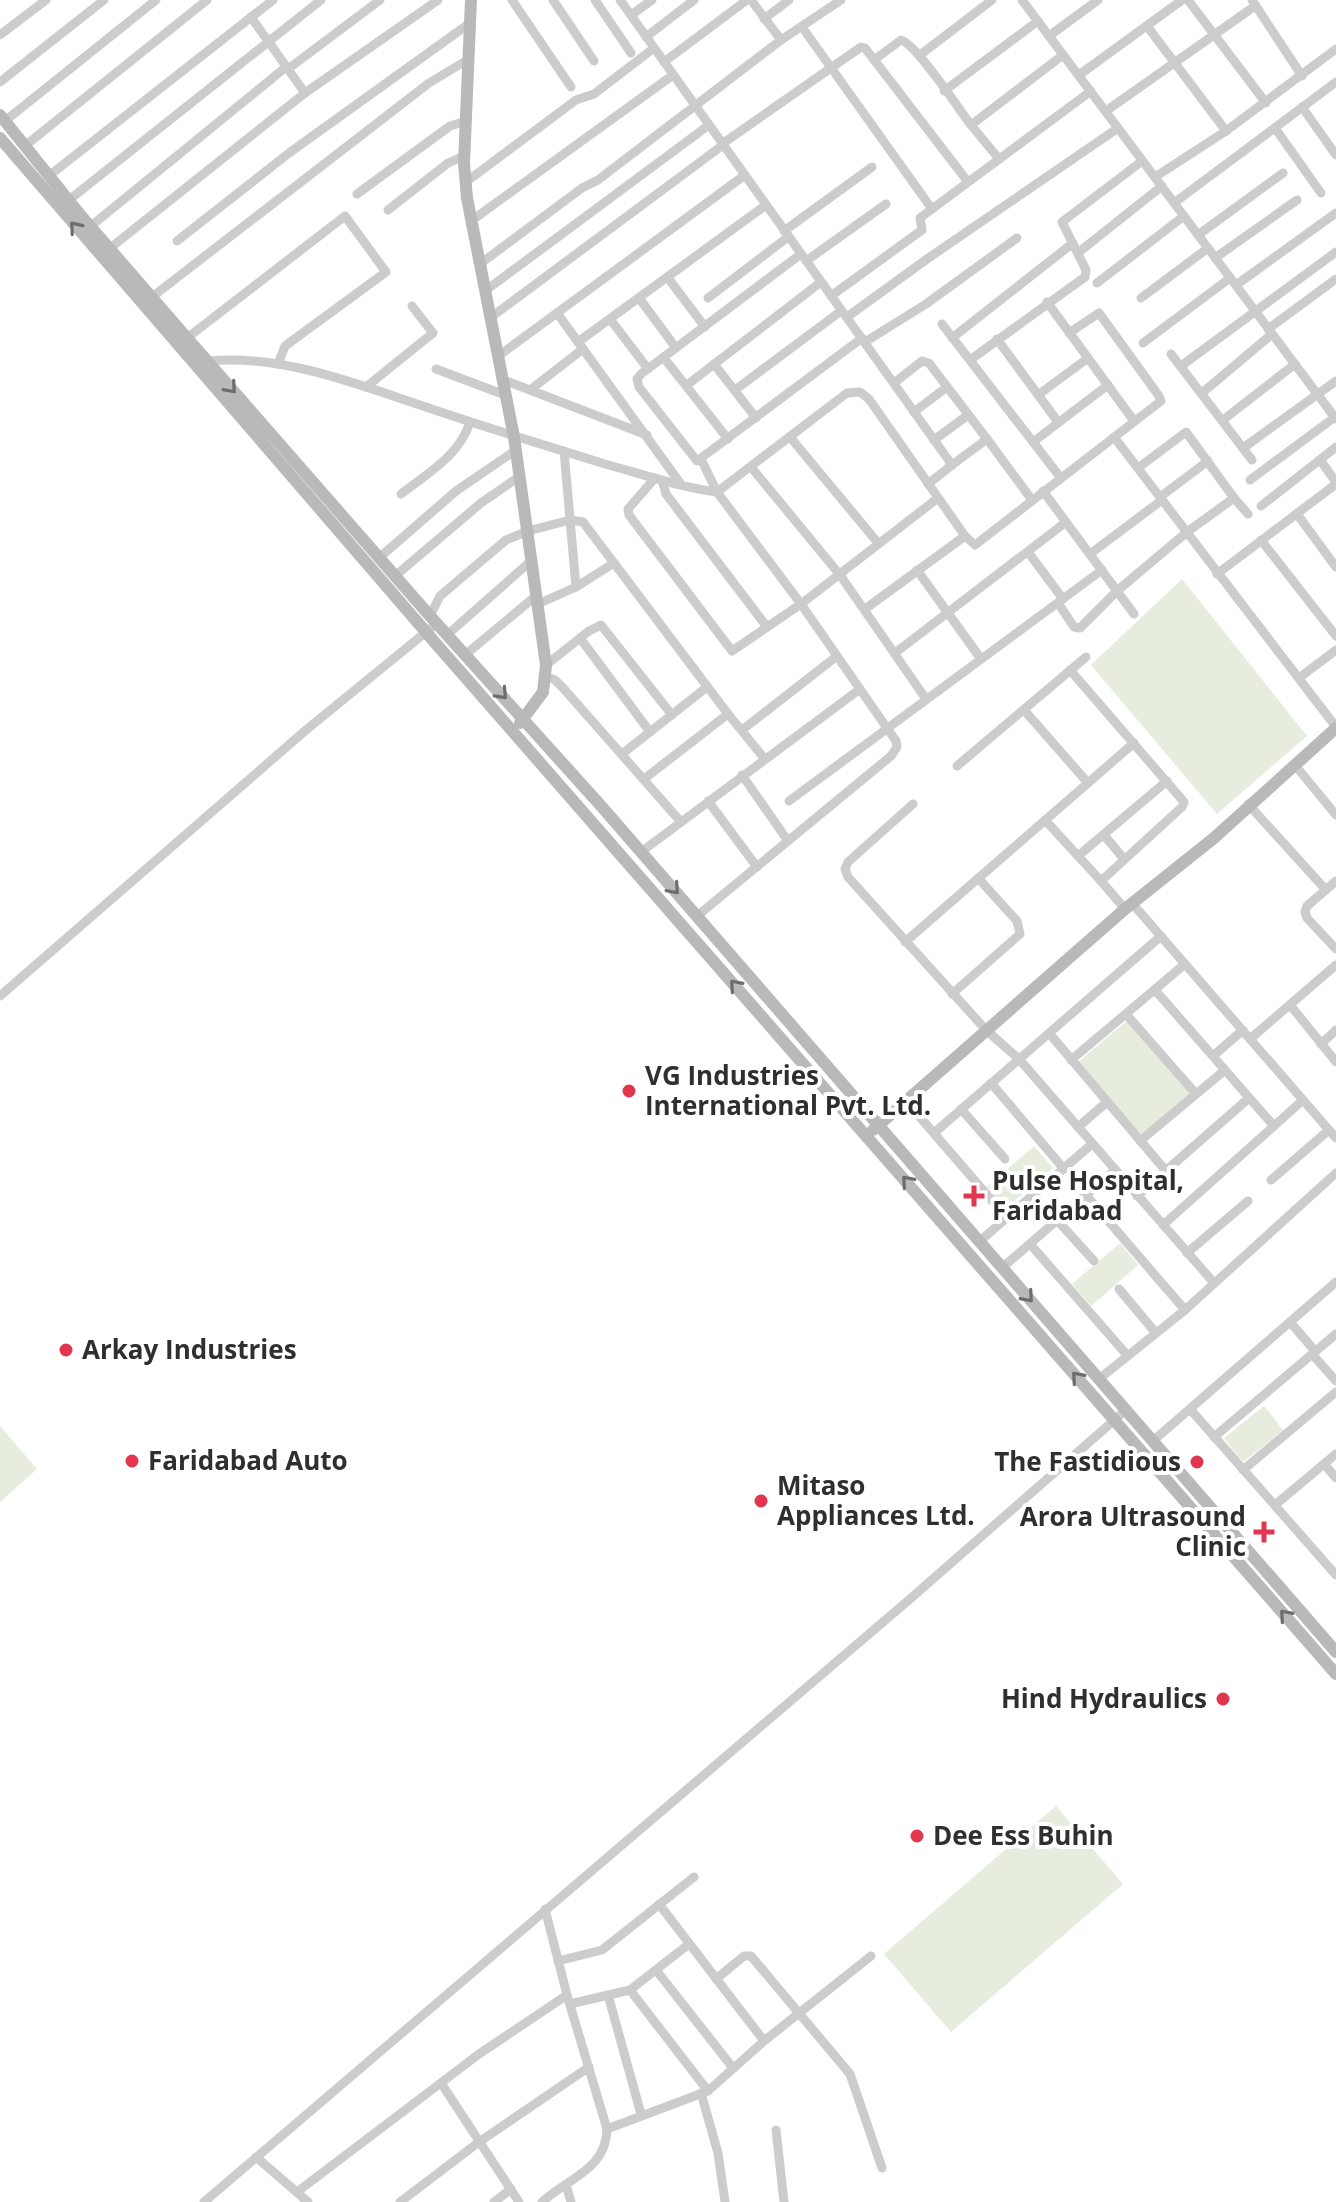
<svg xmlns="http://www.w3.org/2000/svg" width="1336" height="2202" viewBox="0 0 1336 2202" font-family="'Open Sans',sans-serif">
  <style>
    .green { fill: #e6ecde }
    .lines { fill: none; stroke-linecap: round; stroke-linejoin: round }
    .street { stroke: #ccc; stroke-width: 9 }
    .secondary { stroke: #b9b9b9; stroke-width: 12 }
    .oneway { stroke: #6d6d6d }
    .poi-dot { fill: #e2364e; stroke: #fff; stroke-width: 3 }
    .labels { text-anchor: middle; stroke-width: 8; stroke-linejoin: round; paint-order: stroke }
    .poi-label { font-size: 26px; font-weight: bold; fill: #2f2f2f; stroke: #fff; text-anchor: start }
  </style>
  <rect width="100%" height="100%" fill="#fff"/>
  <g class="green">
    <path d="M1182,579L1307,736L1217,814L1091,665Z"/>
    <path d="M1128,1020L1190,1094L1141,1136L1078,1062Z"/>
    <path d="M1034,1146L1053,1168L1005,1209L987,1187Z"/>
    <path d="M1120,1243L1138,1265L1091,1306L1072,1284Z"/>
    <path d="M1264,1406L1283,1430L1243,1462L1224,1438Z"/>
    <path d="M0,1426L37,1469L0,1502Z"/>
    <path d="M1056,1806L1123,1884L951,2032L884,1954Z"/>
  </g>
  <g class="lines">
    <g class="street">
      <path d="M512,0L571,87"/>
      <path d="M553,0L594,61"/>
      <path d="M595,0L631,53"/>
      <path d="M620,0L952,465L928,484"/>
      <path d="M751,0L781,40"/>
      <path d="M1022,0L1336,419"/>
      <path d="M1188,0L1266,103"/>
      <path d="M1252,0L1302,76"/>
      <path d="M631,15L652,0"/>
      <path d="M251,17L305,93"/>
      <path d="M764,19L789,0"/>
      <path d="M1147,26L1226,131"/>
      <path d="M802,27L932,209L1091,91"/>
      <path d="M0,35L46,0"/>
      <path d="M1049,36L1098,0"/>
      <path d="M646,37L694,0"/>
      <path d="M920,55L992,0"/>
      <path d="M874,60L901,40C916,44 958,108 971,125L1063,55"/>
      <path d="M664,62L747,0"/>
      <path d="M288,69L380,0"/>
      <path d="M1079,75L1182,0"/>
      <path d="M0,82L104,0"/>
      <path d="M944,91L1038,21"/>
      <path d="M1302,107L1336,155"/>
      <path d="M1106,111L1255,6"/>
      <path d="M5,121L156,0"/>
      <path d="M971,125L999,159"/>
      <path d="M1275,128L1321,193"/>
      <path d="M722,144L861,47L865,48L968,182"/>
      <path d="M26,145L207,0"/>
      <path d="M50,175L273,0"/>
      <path d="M1155,177L1226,131L1336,49"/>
      <path d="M466,182L576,100L594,94L654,48"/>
      <path d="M357,194L450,126L466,121"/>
      <path d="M69,200L321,0"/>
      <path d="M1174,203L1336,82"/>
      <path d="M388,210L448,163L464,156"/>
      <path d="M471,221L673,75"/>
      <path d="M91,226L286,67"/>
      <path d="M784,231L872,167"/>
      <path d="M1198,235L1283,173"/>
      <path d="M177,241L289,153L470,23"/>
      <path d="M109,249L305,93L438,0"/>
      <path d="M1079,252L1162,186"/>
      <path d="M801,254L641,374L637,379L639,387L697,461L862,338"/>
      <path d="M1215,258L1297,200"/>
      <path d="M806,261L886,204"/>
      <path d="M480,264L582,188L598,180L781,40L841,0"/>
      <path d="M668,278L705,327"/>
      <path d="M1097,283L1184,216"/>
      <path d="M1236,285L1336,213"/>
      <path d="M485,291L709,125"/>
      <path d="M831,296L922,230L920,218L932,209"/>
      <path d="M152,297L429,83L469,59"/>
      <path d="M639,298L676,348"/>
      <path d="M708,298L788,237"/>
      <path d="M1141,298L1208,248"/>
      <path d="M1047,302L1134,421"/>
      <path d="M557,313L680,483"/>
      <path d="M847,317L927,259L1118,128"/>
      <path d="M490,318L723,145"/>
      <path d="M610,319L648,369"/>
      <path d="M942,324L1060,477"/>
      <path d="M1268,329L1336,279"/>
      <path d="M187,338L345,216L386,272L285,346L278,364"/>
      <path d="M952,338L1073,243"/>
      <path d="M997,339L1058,422"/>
      <path d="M578,342L766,205"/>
      <path d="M865,342L926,304L1017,238"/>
      <path d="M1143,343L1230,278"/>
      <path d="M1171,354L1252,460"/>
      <path d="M497,357L745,175"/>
      <path d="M664,358L728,439"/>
      <path d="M970,360L1085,277L1086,270L1062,222L1142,161"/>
      <path d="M207,361C279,354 352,382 420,405C481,426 543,445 605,464C642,474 679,487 717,492L847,393L860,392L869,399L965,536L975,545L1161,401L1159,396L1099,313L1069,333"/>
      <path d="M714,364L756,418"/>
      <path d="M1181,366L1336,252"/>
      <path d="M436,369L505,395"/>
      <path d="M501,379L647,435"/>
      <path d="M894,383L922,361L929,363L987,439"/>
      <path d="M687,385L821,282"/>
      <path d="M366,387L433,333L412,306"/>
      <path d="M530,390L583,349"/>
      <path d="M735,390L841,311"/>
      <path d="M1202,393L1272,334"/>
      <path d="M1038,395L1088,358"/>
      <path d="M914,412L947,387"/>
      <path d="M1223,420L1295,364"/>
      <path d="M790,437L878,543"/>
      <path d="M1114,437L1336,727"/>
      <path d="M934,440L968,415"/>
      <path d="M1033,442L1108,385"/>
      <path d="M1243,448L1336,381"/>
      <path d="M564,451L576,587"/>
      <path d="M1323,464L1336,482"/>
      <path d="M952,465L987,439L1032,500"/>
      <path d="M751,467L840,575L926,699"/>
      <path d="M655,478L628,509L629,515L732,651L801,604L938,498"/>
      <path d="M662,480L666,494L767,627"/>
      <path d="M1250,480L1335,417"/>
      <path d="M1043,491L1134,614"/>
      <path d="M401,494C428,473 460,455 470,422"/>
      <path d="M1160,497L1208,461"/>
      <path d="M1234,498L1248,514"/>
      <path d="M1261,506L1336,447"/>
      <path d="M1297,514L1336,567"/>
      <path d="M1261,540L1336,636"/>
      <path d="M1028,552L1063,599"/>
      <path d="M1090,554L1162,500"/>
      <path d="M379,558L456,491L516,450"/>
      <path d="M917,570L981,659"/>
      <path d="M1217,574L1336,484"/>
      <path d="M395,576L481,503L520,476"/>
      <path d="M1058,603L1074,627L1080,628L1117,591L1187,532L1234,498L1186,432L1138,468"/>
      <path d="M538,604L576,587L614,563"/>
      <path d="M865,609L965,536"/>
      <path d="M430,616L440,596L506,540L528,531L570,520L583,522L728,714"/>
      <path d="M447,635L532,560"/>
      <path d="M580,638L650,732"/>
      <path d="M895,653L1066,522"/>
      <path d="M465,655L537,595"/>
      <path d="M546,665L589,631L601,625L672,715"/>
      <path d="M546,676L555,680L564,689L681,822"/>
      <path d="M1299,678L1336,650"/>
      <path d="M1024,710L1088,783"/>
      <path d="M742,730L837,656"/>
      <path d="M622,754L707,687"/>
      <path d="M1294,764L1336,815"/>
      <path d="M957,766L1086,657"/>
      <path d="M742,775L788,841"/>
      <path d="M644,779L728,714L764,758"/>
      <path d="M708,801L757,867"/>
      <path d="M789,801L1102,570"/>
      <path d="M913,804L848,862L845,869L848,877L986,1030L1019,1059L1214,1283"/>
      <path d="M1248,804L1326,890"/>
      <path d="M1045,820L1101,881L1182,807L1184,802L1070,670"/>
      <path d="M1104,835L1124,859"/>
      <path d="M641,852L860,689"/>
      <path d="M1078,856L1167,781"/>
      <path d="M1101,881L1125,909"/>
      <path d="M1336,881L1307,906L1305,912L1307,918L1336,949"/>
      <path d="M1132,903L1336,1138"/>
      <path d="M697,916L891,756L897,747L896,741L801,604L717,492L701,459"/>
      <path d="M905,942L1134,743"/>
      <path d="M1155,990L1274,1126"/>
      <path d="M952,994L1020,934L1017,921L978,878"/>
      <path d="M0,996L306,730L431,628"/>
      <path d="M1291,1006L1336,1062"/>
      <path d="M1126,1014L1196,1094"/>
      <path d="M1049,1033L1166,1171"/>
      <path d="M1250,1039L1336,965"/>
      <path d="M1321,1044L1336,1030"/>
      <path d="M1213,1056L1243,1030"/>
      <path d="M1071,1060L1185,964"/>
      <path d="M991,1083L1064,1169"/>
      <path d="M906,1101L1007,1218"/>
      <path d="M961,1109L1005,1159"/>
      <path d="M1078,1127L1107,1102"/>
      <path d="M934,1133L1161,936"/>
      <path d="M1140,1141L1225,1070"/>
      <path d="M1271,1180L1329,1130"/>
      <path d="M1086,1195L1185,1310"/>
      <path d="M1137,1196L1249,1098"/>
      <path d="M1057,1220L1094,1261"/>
      <path d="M1163,1225L1303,1100"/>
      <path d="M980,1241L1092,1144"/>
      <path d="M1030,1244L1127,1355"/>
      <path d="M1187,1253L1248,1201"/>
      <path d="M1003,1267L1115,1170"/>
      <path d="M1119,1289L1155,1332"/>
      <path d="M1290,1322L1315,1351"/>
      <path d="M1312,1354L1336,1381"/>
      <path d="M1099,1379L1185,1310L1336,1173"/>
      <path d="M1190,1409L1336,1575"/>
      <path d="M1214,1437L1336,1334"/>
      <path d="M1154,1440L1336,1282"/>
      <path d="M1324,1464L1336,1478"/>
      <path d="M1243,1470L1336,1392"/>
      <path d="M1275,1505L1336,1454"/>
      <path d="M659,1904L764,2041"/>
      <path d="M558,1961L602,1950L694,1877"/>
      <path d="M656,1970L733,2068"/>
      <path d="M716,1979L744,1956H751L850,2074L882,2168"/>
      <path d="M608,1995L641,2114"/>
      <path d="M570,2004L630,1990L689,1944"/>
      <path d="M441,2083L519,2202"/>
      <path d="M708,2091L764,2041L871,1956"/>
      <path d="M701,2093L718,2153L725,2202"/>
      <path d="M607,2129L708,2091L630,1990"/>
      <path d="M776,2130L784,2202"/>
      <path d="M256,2157L308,2202"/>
      <path d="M566,2185L571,2202"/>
      <path d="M297,2192L479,2054L567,1995"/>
      <path d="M204,2202L910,1599L1127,1409"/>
      <path d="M400,2202L479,2142L589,2067"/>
      <path d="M494,2202L511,2189"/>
      <path d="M542,2202C568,2178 606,2170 607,2129L567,1995L545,1909"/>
    </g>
    <g class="secondary">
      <path d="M471,0L464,163L467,198L514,437L546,665L543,692L520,723"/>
      <path d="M0,115L82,217L187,338L430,616L602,807L1336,1652"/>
      <path d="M0,138L438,646L1336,1674"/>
      <path d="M873,1130L1125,909L1214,838L1336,728"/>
    </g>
  </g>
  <defs><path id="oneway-chevron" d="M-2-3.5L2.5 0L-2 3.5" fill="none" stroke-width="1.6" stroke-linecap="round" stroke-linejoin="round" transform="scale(2)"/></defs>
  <g class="oneway">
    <use href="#oneway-chevron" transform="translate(75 227) rotate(-130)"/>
    <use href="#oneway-chevron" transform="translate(231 388) rotate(49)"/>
    <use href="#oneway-chevron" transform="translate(502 694) rotate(47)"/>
    <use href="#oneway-chevron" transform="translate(674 889) rotate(49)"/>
    <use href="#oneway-chevron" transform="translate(735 985) rotate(-131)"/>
    <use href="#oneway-chevron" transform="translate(907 1181) rotate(-131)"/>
    <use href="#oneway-chevron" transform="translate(1028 1297) rotate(49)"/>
    <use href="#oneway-chevron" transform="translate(1077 1377) rotate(-131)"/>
    <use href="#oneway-chevron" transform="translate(1285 1615) rotate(-131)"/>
  </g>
  <g class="poi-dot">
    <circle cx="629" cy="1091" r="8"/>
    <path d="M970 1184h8v8h8v8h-8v8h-8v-8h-8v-8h8z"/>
    <circle cx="66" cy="1350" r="8"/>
    <circle cx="132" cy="1461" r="8"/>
    <circle cx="1197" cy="1462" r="8"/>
    <circle cx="761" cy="1501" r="8"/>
    <path d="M1260 1520h8v8h8v8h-8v8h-8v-8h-8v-8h8z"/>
    <circle cx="1223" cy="1699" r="8"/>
    <circle cx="917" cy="1836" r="8"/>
  </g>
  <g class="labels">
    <g class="poi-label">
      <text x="645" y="1085">VG Industries<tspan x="645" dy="30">International Pvt. Ltd.</tspan></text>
      <text x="992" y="1190">Pulse Hospital,<tspan x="992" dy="30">Faridabad</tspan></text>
      <text x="82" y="1359">Arkay Industries</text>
      <text x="148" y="1470">Faridabad Auto</text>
      <text x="1181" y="1471" text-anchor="end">The Fastidious</text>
      <text x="777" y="1495">Mitaso<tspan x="777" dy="30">Appliances Ltd.</tspan></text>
      <text x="1246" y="1526" text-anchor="end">Arora Ultrasound<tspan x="1246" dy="30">Clinic</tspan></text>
      <text x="1207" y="1708" text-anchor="end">Hind Hydraulics</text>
      <text x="933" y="1845">Dee Ess Buhin</text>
    </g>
  </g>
</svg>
